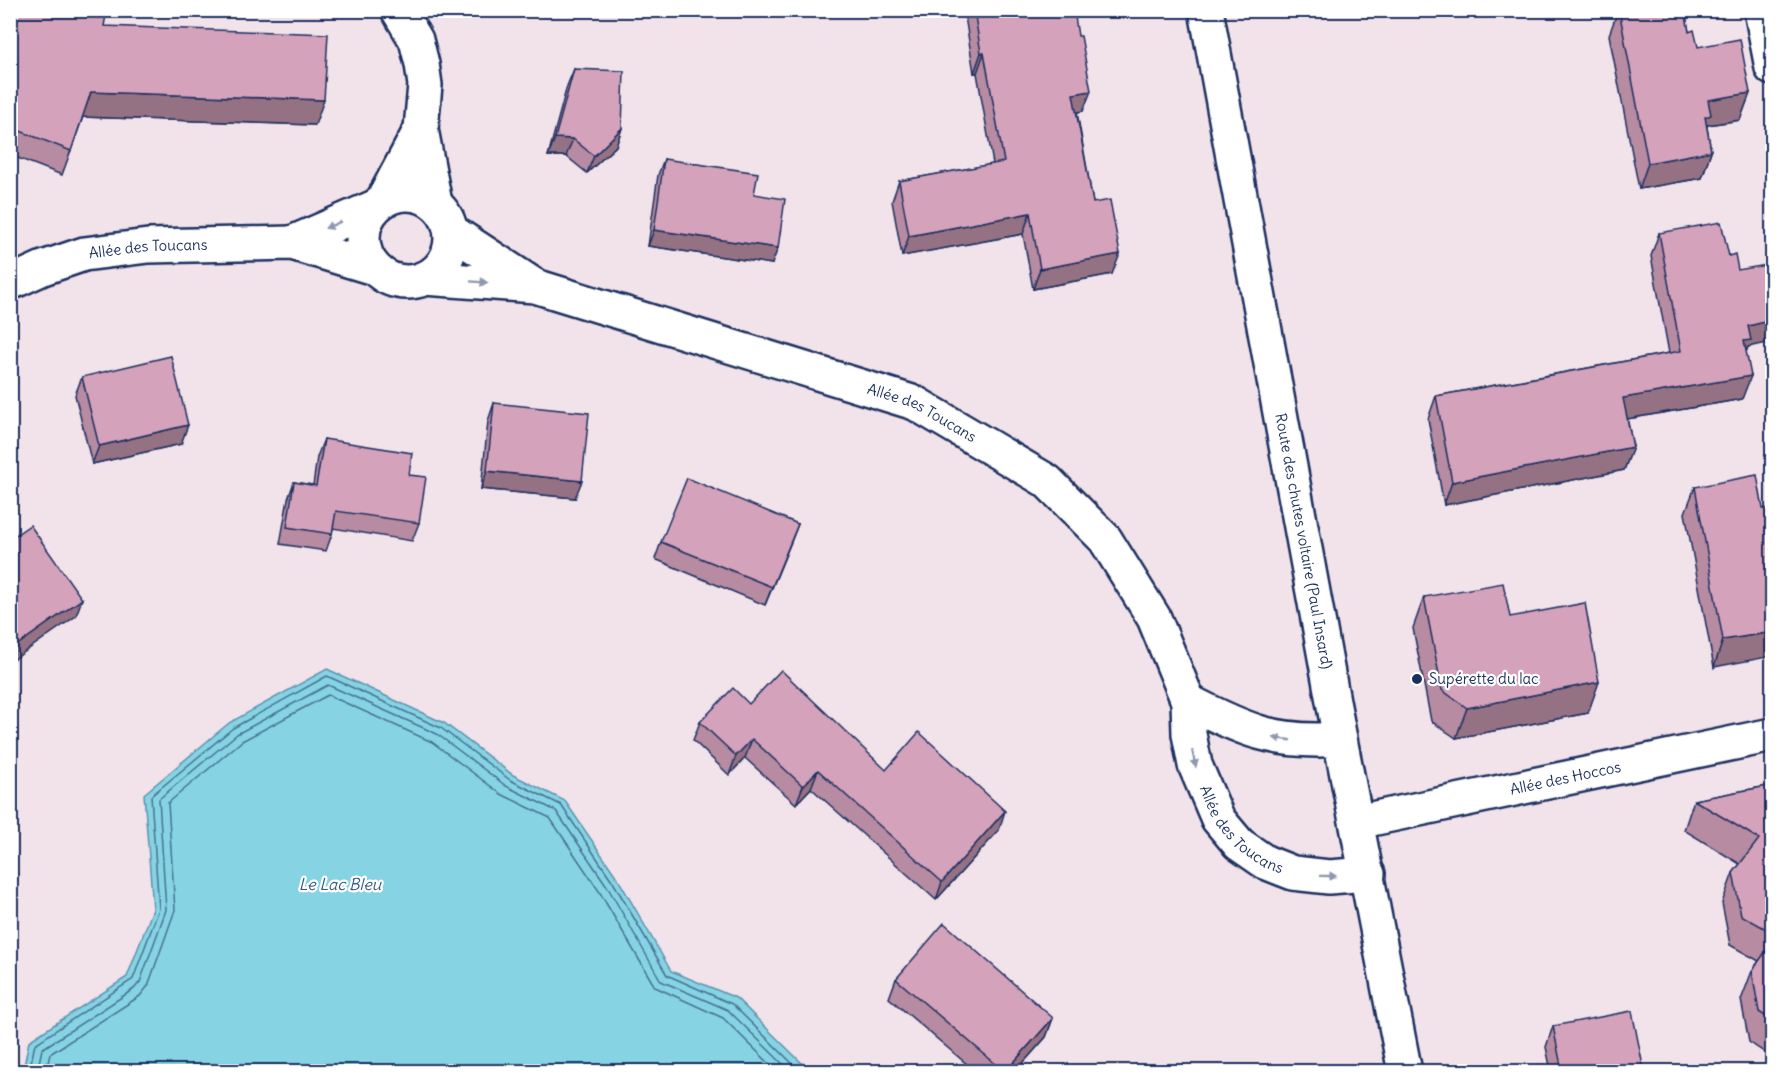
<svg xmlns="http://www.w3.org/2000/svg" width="1783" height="1082" viewBox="0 0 1783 1082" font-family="Delius,sans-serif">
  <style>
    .water { fill: #86d4e3; stroke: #5b92ae; stroke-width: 1.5 }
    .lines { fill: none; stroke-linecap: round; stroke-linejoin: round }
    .shore { stroke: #467193; stroke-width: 1.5 }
    .minor-casing { stroke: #1b2f5e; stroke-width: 38 }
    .minor { stroke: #fff; stroke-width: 33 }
    .wall { fill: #b78ba2; stroke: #1b2f5e; stroke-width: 1.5 }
    .shaded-wall { fill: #957184; stroke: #1b2f5e; stroke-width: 1.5 }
    .building { fill: #d5a2bc; stroke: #1b2f5e; stroke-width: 1.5 }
    .oneway { fill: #8d97ae }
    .poi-dot { fill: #1b2f5e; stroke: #fff; stroke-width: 2 }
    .labels { text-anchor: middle; stroke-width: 4.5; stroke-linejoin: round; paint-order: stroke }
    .street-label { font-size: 15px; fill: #1b2f5e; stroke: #fff }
    .poi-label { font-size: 15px; fill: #1b2f5e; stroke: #fff; text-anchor: start }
    .water-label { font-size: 16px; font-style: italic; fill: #36587f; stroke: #fff }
  </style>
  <rect width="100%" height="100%" fill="#f2e3eb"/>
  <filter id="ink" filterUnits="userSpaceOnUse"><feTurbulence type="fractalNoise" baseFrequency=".0167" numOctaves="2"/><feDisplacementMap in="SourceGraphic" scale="12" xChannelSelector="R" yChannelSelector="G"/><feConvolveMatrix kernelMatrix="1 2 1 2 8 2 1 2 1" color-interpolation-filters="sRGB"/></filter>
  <g filter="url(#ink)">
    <path class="water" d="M327,669L444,723L513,775L565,801L618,879L671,971L736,998L810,1071H23L29,1041L127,977L153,909L144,794L229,723Z"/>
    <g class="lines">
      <g class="shore">
        <path d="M29,1072L35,1044L133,979L159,909L151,796L233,728L327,676L441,728L510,780L561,805L613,882L667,975L732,1004L801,1072"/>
        <path d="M37,1072L42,1049L134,989L140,982L166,910L159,799L237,734L328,685L437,734L506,786L556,811L607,886L661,981L728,1010L791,1072"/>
        <path d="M46,1072L50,1054L140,996L148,986L175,910L168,803L242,741L328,695L432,742L501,794L550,818L599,891L655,987L723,1018L778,1072"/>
      </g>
      <defs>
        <g id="minor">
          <path d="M398,10L416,40L422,64L425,85L421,129L435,203"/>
          <path id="s1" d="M1206,10L1340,739L1405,1072"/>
          <path d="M1761,10L1772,68"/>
          <circle cx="407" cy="238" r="44"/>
          <path d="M383,200L421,129"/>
          <path d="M451,231L532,284"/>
          <path d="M292,243L375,207"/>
          <path id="s2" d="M424,278L535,286L915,403L1047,481L1105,539L1154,618L1188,701L1189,734L1195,765L1218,819L1239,844L1265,862L1293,873L1329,877L1368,874"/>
          <path id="s3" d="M10,283L43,268L84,254L148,246L292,243L374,268"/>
          <path d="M1188,701C1244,730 1275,744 1340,739"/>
          <path id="s4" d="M1357,822L1772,735"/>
        </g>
      </defs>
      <use href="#minor" class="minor-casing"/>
      <use href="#minor" class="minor"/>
    </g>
    <g class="wall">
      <path d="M10,10L104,26L315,125L83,117L62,175L10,155Z"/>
      <path d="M964,10H1074L1083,111L1077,112L1093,203L1112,274L1033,289L1023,234L902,256L892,201L899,181L993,164L977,73H974Z"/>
      <path d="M1618,10H1685L1689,32L1698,47L1750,93L1740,120L1707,125V127L1711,151L1702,178L1639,189L1609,35Z"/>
      <path d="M574,69L622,128L616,146L587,173L566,156H548L567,86Z"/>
      <path d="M664,159L754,194L772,264L648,246L658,175Z"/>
      <path d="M1659,233L1748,347L1746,352L1742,399L1627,419L1633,447L1624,470L1444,505L1428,419L1436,396L1669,353L1651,256Z"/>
      <path d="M82,377L181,444L92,464L75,395Z"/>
      <path d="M494,403L575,498L481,489L488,421Z"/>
      <path d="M324,439L409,475L419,523L412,541L333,528L332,534L326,551L280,544L288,499L294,482L313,485L317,457Z"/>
      <path d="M1695,487L1763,509L1773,523L1714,667L1685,513Z"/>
      <path d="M798,524L765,605L655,559L661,542Z"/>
      <path d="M1424,597L1510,617L1588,713L1456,738L1431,721L1413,628Z"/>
      <path d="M749,704L886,770L999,830L936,900L811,788L796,804L745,758L729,775L693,740L700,722Z"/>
      <path d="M1773,785V1058L1749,1042L1741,1000L1752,971L1759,961L1730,945L1722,903L1733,873L1740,864L1684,830L1694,800Z"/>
      <path d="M896,979L1053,1018L1046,1037L1016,1071H975L889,998Z"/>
      <path d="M1553,1026L1644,1071H1551L1546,1047Z"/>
    </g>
    <g class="shaded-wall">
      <path d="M981,53H984L977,73H974Z"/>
      <path d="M1091,91L1083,111L1066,114L1073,94Z"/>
      <path d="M91,92L324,100L315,125L82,117Z"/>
      <path d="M1750,93L1740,120L1707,125L1701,141L1708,100Z"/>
      <path d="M622,128L616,146L587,173L594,156Z"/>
      <path d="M555,138L573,139L566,156H548Z"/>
      <path d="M1711,151L1702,178L1639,189L1648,163Z"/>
      <path d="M1030,213L1023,234L902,256L909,236Z"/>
      <path d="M654,230L778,248L772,264L648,246Z"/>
      <path d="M1120,254L1112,274L1033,289L1040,269Z"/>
      <path d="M1773,320V342L1748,347L1742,363L1736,364L1748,326Z"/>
      <path d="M1751,376L1742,399L1615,421L1623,398Z"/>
      <path d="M188,425L181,444L92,464L99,446Z"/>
      <path d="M1633,447L1624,470L1444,505L1452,482Z"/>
      <path d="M487,471L582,481L575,498L481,489Z"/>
      <path d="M798,524L791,542L765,605L772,587Z"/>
      <path d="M82,599L76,616L10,662V650Z"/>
      <path d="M1773,632V656L1714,667L1723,640Z"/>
      <path d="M1599,682L1588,713L1456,738L1467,708Z"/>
      <path d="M752,739L745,758L729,775L736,756Z"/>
      <path d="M818,770L811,788L796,804L803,786Z"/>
      <path d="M1005,811L999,830L936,900L942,882Z"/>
      <path d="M1053,1018L1046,1037L1016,1071H1006Z"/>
    </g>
    <g class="building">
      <path d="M10,10H107L104,26L328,34L324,100L91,92L71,151L10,127Z"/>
      <path d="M974,10H1074L1078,36H1081L1091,91L1073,94L1093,203L1110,200L1120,254L1040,269L1030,213L909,236L899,181L1004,162L984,53H981Z"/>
      <path d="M1619,10H1685L1689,32L1694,30L1698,47L1740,39L1750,93L1708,100L1711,115L1705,117L1711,151L1648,163Z"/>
      <path d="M574,69L624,71L622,128L594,156L573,139L555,138Z"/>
      <path d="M664,159L758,173L754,194L785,199L778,248L654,230Z"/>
      <path d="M1721,222L1729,256L1735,254L1738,270L1773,264V320L1748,326L1751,340L1744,341L1751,376L1623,398L1633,447L1452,482L1436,396L1681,351L1659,233Z"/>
      <path d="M171,356L188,425L99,446L82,377Z"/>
      <path d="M494,403L589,413L582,481L487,471Z"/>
      <path d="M324,439L412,453L409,475L426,477L419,523L336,511L332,534L287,527L294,482L316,486Z"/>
      <path d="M1757,475L1763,509L1770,508L1773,523V632L1723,640L1695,487Z"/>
      <path d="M687,478L798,524L772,587L661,542Z"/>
      <path d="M30,525L82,599L10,650V539Z"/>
      <path d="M1503,583L1510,617L1585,603L1599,682L1467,708L1442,690L1424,597Z"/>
      <path d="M781,670L886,770L919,732L1005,811L942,882L818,770L803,786L752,739L736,756L700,722L733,688L749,704Z"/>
      <path d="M1773,785V933L1741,915L1733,873L1759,839L1694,800Z"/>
      <path d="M944,923L1053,1018L1006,1071H1004L896,979Z"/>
      <path d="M1773,941V1021L1759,1012L1752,971Z"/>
      <path d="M1632,1011L1644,1071H1562L1553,1026Z"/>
      <path d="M1773,1065V1071H1770V1069Z"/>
    </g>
    <defs><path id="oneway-solid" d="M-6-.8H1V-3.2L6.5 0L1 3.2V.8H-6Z" transform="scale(1.5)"/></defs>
    <g class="oneway">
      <use href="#oneway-solid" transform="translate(333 225) rotate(157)"/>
      <use href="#oneway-solid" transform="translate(479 282) rotate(4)"/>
      <use href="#oneway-solid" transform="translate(1282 739) rotate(-172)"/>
      <use href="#oneway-solid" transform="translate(1194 759) rotate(78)"/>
      <use href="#oneway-solid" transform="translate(1328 876) rotate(1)"/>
    </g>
  </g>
  <circle class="poi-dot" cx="1417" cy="679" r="6"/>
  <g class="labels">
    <g class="street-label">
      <text dy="5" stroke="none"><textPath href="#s3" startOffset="144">Allée des Toucans</textPath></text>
      <text dy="5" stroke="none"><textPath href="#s2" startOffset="519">Allée des Toucans</textPath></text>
      <text dy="5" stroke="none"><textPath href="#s1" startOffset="540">Route des chutes voltaire (Paul Insard)</textPath></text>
      <text dy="5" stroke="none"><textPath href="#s4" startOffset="213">Allée des Hoccos</textPath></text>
      <text dy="5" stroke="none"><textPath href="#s2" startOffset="1074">Allée des Toucans</textPath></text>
    </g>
    <g class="poi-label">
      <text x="1429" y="684">Supérette du lac</text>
    </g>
    <g class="water-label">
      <text x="340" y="890">Le Lac Bleu</text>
    </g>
  </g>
  <rect width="1783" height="1082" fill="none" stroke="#fff" stroke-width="36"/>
  <rect x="18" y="18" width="1747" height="1046" fill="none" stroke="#1b2f5e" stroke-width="2" filter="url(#ink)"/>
</svg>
